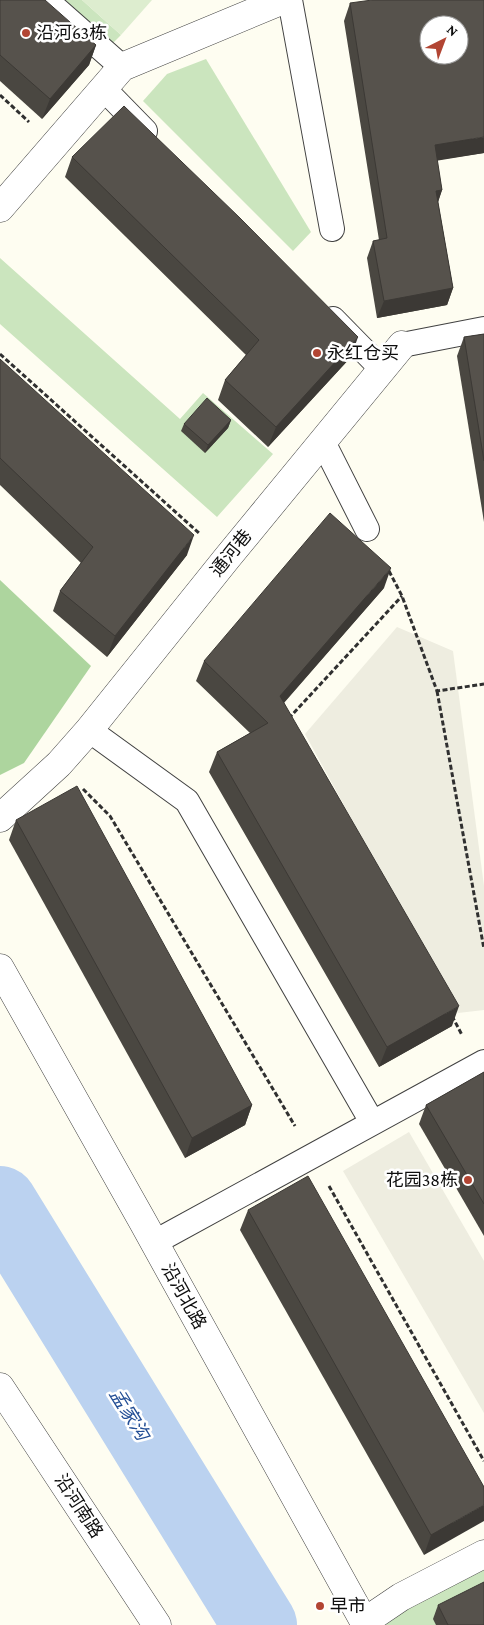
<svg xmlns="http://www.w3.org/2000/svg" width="484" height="1625" viewBox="0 0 484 1625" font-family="'Crimson Pro','Noto Sans SC',serif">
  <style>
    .green { fill: #cbe5be }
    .forest { fill: #add59e }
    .pitch { fill: #ddedcf }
    .plaza { fill: #eeede0 }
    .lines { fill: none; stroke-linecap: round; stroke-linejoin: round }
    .river { stroke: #bbd2f0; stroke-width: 74 }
    .lane-casing { stroke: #414141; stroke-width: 26 }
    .street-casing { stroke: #414141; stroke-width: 29 }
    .path { stroke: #303030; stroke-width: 3; stroke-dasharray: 5 2.5; stroke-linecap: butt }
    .lane { stroke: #fff; stroke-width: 24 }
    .street { stroke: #fff; stroke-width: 28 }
    .wall { fill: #4a4741 }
    .shaded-wall { fill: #3c3935 }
    .building { fill: #56524c; stroke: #3c3935; fill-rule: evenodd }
    .poi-dot { fill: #b24533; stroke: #fff; stroke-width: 2 }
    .labels { text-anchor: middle; stroke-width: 5; stroke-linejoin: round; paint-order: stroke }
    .poi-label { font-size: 18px; fill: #0e0e0e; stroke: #fff; text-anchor: start }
    .street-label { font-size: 18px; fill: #0e0e0e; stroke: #fff }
    .water-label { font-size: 19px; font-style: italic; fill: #234e95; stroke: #fff }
  </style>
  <rect width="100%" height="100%" fill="#fefdf1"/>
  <g class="green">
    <path d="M63,0H82L121,35L112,44Z"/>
    <path d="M206,59L311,232L293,251L143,101L167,74Z"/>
    <path d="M0,258L180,419L203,393L273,454L217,517L0,324Z"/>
    <path d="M484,1570V1625H381L379,1622Z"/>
  </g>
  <path class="forest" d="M0,580L91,666L24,763L0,775Z"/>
  <path class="pitch" d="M82,0H152L121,35Z"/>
  <g class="plaza">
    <path d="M397,627L453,651L484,886V1010L458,1013L305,734Z"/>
    <path d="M409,1132L484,1261V1413L343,1171Z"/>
  </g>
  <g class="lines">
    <path class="river" d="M0,1203L260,1625"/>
    <defs>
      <g id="lane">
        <path d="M46,0L122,67"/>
        <path d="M290,0L332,229"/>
        <path d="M103,88L145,131"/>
        <path d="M333,319L382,369"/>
        <path d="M402,345L484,329"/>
        <path d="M323,442L367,529"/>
        <path d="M89,730L187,801L372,1122"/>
        <path d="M155,1242L484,1062"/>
      </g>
      <g id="street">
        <path d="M0,208L122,67L283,0"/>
        <path d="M0,818L59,764L89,730L227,558L402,345"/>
        <path d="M0,968L143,1222L366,1625"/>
        <path d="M0,1387L157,1625"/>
        <path d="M364,1622L401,1597L484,1554"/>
      </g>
    </defs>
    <use href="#lane" class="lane-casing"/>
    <use href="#street" class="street-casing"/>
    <g class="path">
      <path d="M0,95L29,122"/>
      <path d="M0,354L200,534"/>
      <path d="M389,571L402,596L437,691L484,684"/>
      <path d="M437,691L484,949"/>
      <path d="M290,719V717L402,596"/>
      <path d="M83,789L110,816L295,1126"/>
      <path d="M452,1016L462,1035"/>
      <path d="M329,1186L484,1461"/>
    </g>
    <use href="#lane" class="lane"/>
    <use href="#street" class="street"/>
  </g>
  <g class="wall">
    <path d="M0,0L96,45L89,65L42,119L0,81Z"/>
    <path d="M350,3L484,153L437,160L442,190L438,202L453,288L447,305L377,318L367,258L373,241L379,240L344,21Z"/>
    <path d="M72,157L351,357L268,447L218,400L225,380L246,355L65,177Z"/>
    <path d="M484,334V522L457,356L464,337Z"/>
    <path d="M0,359L187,555L107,657L53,611L60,591L81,563L0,485Z"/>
    <path d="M231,420L228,428L205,453L181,431L184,424Z"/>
    <path d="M384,588L284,703L452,1026L379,1067L209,772L217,752L250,733L196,681L204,661Z"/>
    <path d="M16,820L252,1105L245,1125L185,1158L9,840Z"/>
    <path d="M484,1072V1236L419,1124L426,1105Z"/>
    <path d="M248,1210L484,1487L424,1555L240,1230Z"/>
    <path d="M438,1605L484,1625H436L433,1619Z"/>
  </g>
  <g class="shaded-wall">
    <path d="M96,45L89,65L42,119L50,99Z"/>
    <path d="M484,137V153L429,162L435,145Z"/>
    <path d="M442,190L436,208V191Z"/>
    <path d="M453,288L447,305L377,318L384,301Z"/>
    <path d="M358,337L351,357L268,447L276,427Z"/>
    <path d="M231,420L228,428L205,453L208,445Z"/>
    <path d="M194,535L187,555L107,657L115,636Z"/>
    <path d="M391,568L384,588L272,716L280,696Z"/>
    <path d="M459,1006L452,1026L379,1067L387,1047Z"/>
    <path d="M252,1105L245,1125L185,1158L192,1138Z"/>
    <path d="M484,1505V1521L424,1555L431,1535Z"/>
  </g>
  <g class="building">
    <path d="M0,0H45L96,45L50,99L0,55Z"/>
    <path d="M372,0H484V137L435,145L442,190L436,191L453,288L384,301L373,241L387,238L350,3ZM429,25H459V55H429Z"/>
    <path d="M124,106L240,218L358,337L276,427L225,380L259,340L72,157Z"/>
    <path d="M484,334V461L464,337Z"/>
    <path d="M0,359L194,535L115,636L60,591L93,547L0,458Z"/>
    <path d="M207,398L231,420L208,445L184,424Z"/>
    <path d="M330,513L391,568L280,696L459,1006L387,1047L217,752L268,723L204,661Z"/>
    <path d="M77,786L252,1105L192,1138L16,820Z"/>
    <path d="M484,1072V1204L426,1105Z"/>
    <path d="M308,1176L484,1487V1505L431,1535L248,1210Z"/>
    <path d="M484,1582V1625H448L438,1605Z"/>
  </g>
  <g class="poi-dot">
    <circle cx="26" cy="33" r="5"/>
    <circle cx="317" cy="353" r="5"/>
    <circle cx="468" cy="1180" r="5"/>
    <circle cx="320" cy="1606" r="5"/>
  </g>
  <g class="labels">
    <g class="poi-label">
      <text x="36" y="39">沿河63栋</text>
      <text x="327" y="359">永红仓买</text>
      <text x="458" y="1186" text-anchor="end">花园38栋</text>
      <text x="330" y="1612">早市</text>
    </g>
    <g class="street-label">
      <text transform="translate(231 553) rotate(-51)" y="6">通河巷</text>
      <text transform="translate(184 1296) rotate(61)" y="6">沿河北路</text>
      <text transform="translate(79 1506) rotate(57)" y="6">沿河南路</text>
    </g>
    <g class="water-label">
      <text transform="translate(130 1414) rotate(58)" y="7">孟家沟</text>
    </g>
  </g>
  <g transform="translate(444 40) rotate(42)"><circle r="24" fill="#ffffff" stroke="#9f9f9f"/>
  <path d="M0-4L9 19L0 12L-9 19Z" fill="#b24533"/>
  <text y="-8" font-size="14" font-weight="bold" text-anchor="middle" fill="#0e0e0e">N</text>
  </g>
</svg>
